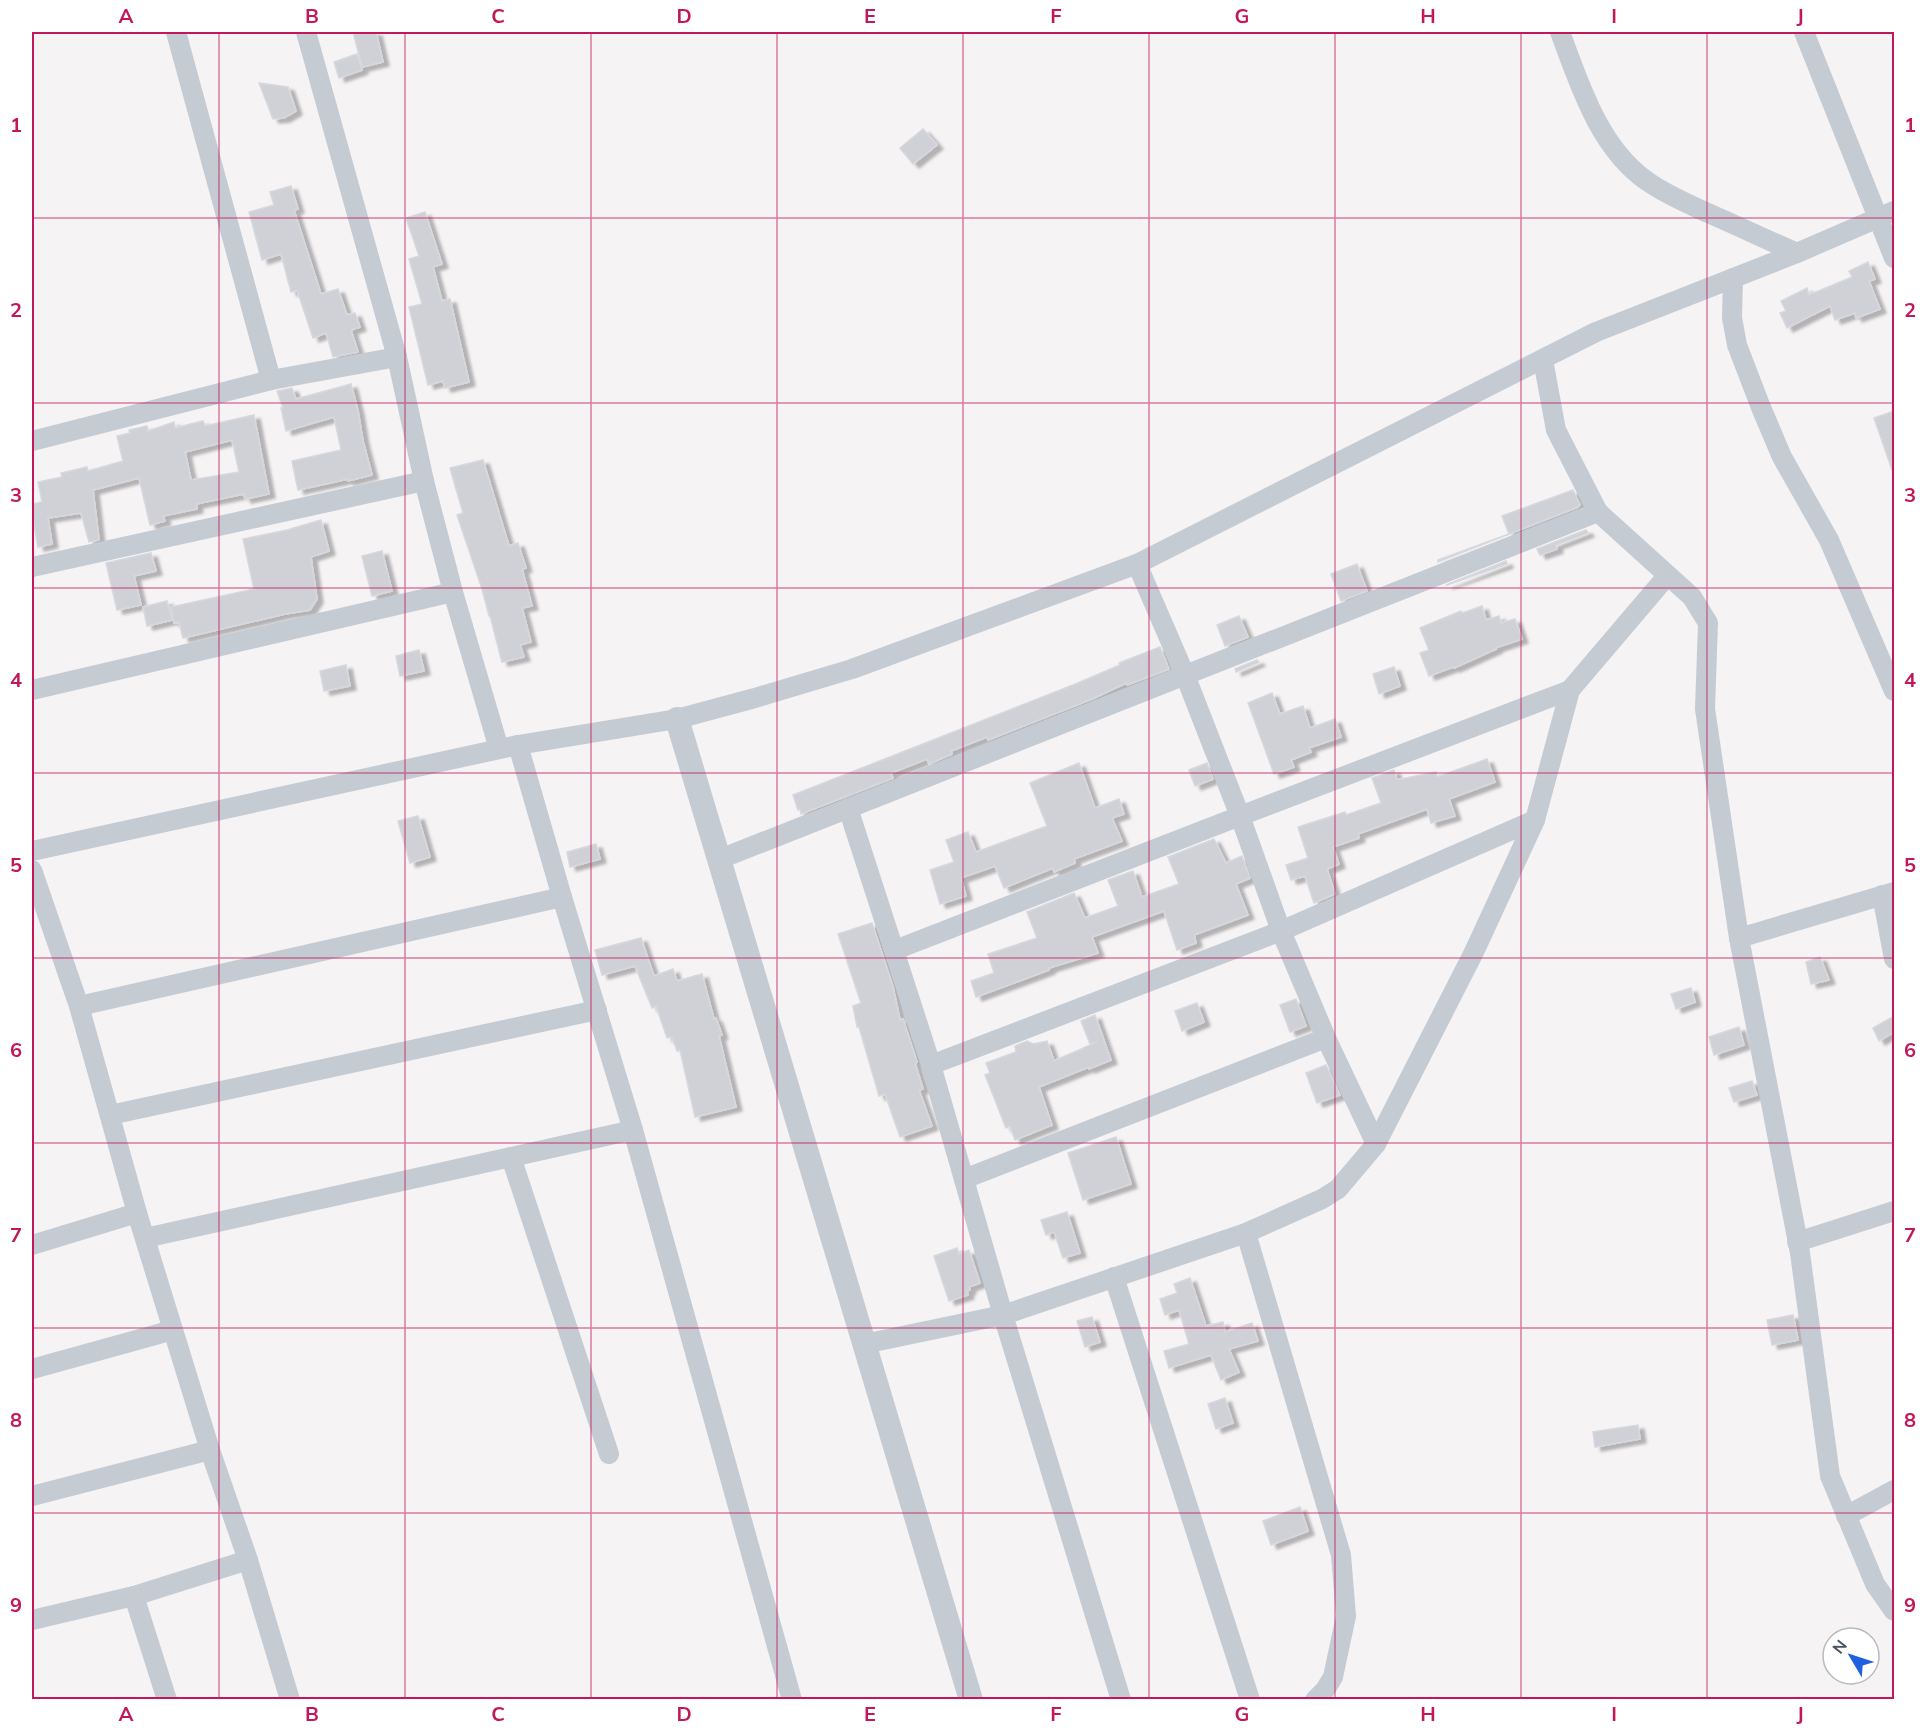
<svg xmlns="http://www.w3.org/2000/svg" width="1926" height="1731" viewBox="0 0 1926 1731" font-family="Mulish,sans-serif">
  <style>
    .building { fill: #d0d1d7; stroke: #d7d8de; stroke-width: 1.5; fill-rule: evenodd; filter: url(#shadow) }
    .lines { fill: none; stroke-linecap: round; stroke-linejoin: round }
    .minor { stroke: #c4cbd3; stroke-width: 20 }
    .tertiary { stroke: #c4cbd3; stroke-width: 24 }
    .grid { fill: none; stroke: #c2185b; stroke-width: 1.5; stroke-opacity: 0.55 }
    .neatline { fill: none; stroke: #c2185b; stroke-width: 2 }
    .grid-label { font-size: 20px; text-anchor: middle; font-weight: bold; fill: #c2185b }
  </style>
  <defs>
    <filter id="shadow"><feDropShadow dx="6" dy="4" stdDeviation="1.5" flood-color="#0004"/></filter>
  </defs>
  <rect width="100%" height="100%" fill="#f5f3f3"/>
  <g class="building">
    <path d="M353,32H376L383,62L362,67Z"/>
    <path d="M357,54L362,70L339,78L334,62Z"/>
    <path d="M259,83L288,87L296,111L284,118L273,119Z"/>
    <path d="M923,129L937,145L913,164L900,148Z"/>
    <path d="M291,186L298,209L294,210L321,294L338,289L347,315L355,313L360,327L351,330L358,352L333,357L326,333L313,338L297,290L291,292L281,254L262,260L249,212L274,205L270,192Z"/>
    <path d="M425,212L442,264L433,267L442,301L450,299L469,382L445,388L443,381L428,385L409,307L422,304L409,259L419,256L406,218Z"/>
    <path d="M1868,262L1875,279L1869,281L1880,309L1856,318L1855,313L1835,320L1830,306L1787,328L1780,313L1786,311L1781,301L1807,288L1809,295L1852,277L1849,271Z"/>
    <path d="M351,384L358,411L363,441L372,475L348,481V479L298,490L292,461L341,450L334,417L286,431L281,408H283L277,391L292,388L296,399Z"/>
    <path d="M1894,411V469L1892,470L1874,418Z"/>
    <path d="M254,415L269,494L245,499L244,494L196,504L197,509L163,516L165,521L150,525L139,478L93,490L99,540L89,542L81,513L48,518L52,544L38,547L32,514V504L42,502L38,482L62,477L61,473L87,467L88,471L123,461L117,436L130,433L129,430L147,426L148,431L174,422L175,428L203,421L205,426ZM232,440L239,472L191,480L185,452Z"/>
    <path d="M483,460L509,546L518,543L526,568L522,569L532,606L522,608L531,642L520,645L524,657L502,662L490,616H489L482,589L457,515L463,513L450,468Z"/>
    <path d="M1573,490L1580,505L1578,507L1438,562V560L1509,534L1502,516Z"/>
    <path d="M321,520L329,551L311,557L317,599L310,610L285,614L183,638L179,622L174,623L171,607L254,589L243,539L287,530Z"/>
    <path d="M1586,530L1588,533L1556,545L1557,549L1540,555L1537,549Z"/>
    <path d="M382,551L392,591L372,596L362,556Z"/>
    <path d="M151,553L156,571L134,576L141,605L117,610L106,563Z"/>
    <path d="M1506,561L1507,564L1447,585H1446Z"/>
    <path d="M1357,564L1367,591L1341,601L1331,574Z"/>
    <path d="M167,601L172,620L147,626L143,607Z"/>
    <path d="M1482,606L1486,620L1499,616L1501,623L1515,619L1522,639L1495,648L1496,649L1454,668L1453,667L1429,676L1420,653L1429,650L1420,628L1461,611L1462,613Z"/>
    <path d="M1239,616L1248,637L1225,646L1217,625Z"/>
    <path d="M1160,647L1169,669L1127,685L1126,683L1092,699L988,740L987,737L951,751L952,754L929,764L927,759L891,773L893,778L801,814L800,809L798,810L793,795L1073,685L1120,665L1119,663Z"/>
    <path d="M419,650L424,671L400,676L396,656Z"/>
    <path d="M1257,660L1259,662L1236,672L1235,669Z"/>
    <path d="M346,665L350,686L324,691L320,671Z"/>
    <path d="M1394,667L1400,686L1379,694L1373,674Z"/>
    <path d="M1272,693L1280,714L1303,706L1310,728L1335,719L1341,737L1309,748L1311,752L1291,760L1294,767L1274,774L1248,703Z"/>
    <path d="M1487,759L1495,782L1449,799L1455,816L1431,823L1427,809L1358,834L1359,838L1333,847L1339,864L1327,869L1335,894L1314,903L1305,876L1291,880L1286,865L1308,858L1298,827L1345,812L1346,815L1381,803L1372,778L1394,770L1397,780L1436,772L1437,777Z"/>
    <path d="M1079,763L1095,808L1119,799L1124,814L1112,818L1122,841L1074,859L1075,863L1054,872L1053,868L1004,888L995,866L961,878L966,896L940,904L930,870L954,862L946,840L968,832L976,852L1047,826L1030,783Z"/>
    <path d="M1207,763L1213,779L1195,786L1189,770Z"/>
    <path d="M418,816L430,857L410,863L398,821Z"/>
    <path d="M1214,839L1226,863L1242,856L1250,878L1236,884L1248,915L1194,935L1196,943L1177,950L1164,911L1092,937L1098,953L1049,968V970L976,997L971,981L994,973L988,954L1037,938L1027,912L1074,893L1085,918L1118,906L1108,880L1133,871L1142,897L1179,884L1168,857Z"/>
    <path d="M596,844L600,859L570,867L567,852Z"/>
    <path d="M872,923L893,987L900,1020L903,1019L917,1062L915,1063L923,1089L919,1090L932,1126L900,1137L885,1094L879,1096L859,1027H857L853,1006L861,1003L838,934Z"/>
    <path d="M641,938L654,976L673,969L677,981L702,974L714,1019L716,1018L722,1035L719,1036L736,1107L695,1117L680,1050L677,1051L672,1037L667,1038L656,1006L652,1008L635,966L602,975L595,950Z"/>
    <path d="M1820,957L1829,980L1811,984L1806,962Z"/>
    <path d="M1691,988L1695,1002L1676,1009L1671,994Z"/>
    <path d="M1296,999L1306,1026L1290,1032L1280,1005Z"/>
    <path d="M1197,1003L1204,1022L1182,1031L1175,1011Z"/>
    <path d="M1095,1015L1111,1060L1089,1069V1067L1039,1087L1052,1125L1015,1140L1010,1126L1006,1128L985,1075L990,1073L986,1063L1016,1052L1015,1046L1027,1041L1033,1044L1047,1041L1054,1061L1097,1042L1090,1044L1081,1021Z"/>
    <path d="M1894,1016V1032L1879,1041L1873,1028Z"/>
    <path d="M1739,1027L1744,1045L1714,1055L1709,1037Z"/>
    <path d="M1326,1065L1340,1095L1317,1103L1306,1073Z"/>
    <path d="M1752,1081L1757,1095L1734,1102L1729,1088Z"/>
    <path d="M1116,1137L1131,1184L1083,1200L1068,1153Z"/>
    <path d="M1067,1212L1080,1253L1063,1258L1054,1232L1046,1235L1041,1220Z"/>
    <path d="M957,1248L959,1254L969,1250L980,1283L969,1287L970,1290L967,1291L968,1295L949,1301L934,1256Z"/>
    <path d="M1190,1278L1206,1326L1223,1322L1225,1332L1252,1323L1258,1341L1229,1349L1239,1372L1221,1380L1211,1355L1169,1368L1164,1351L1189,1344L1179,1310L1165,1315L1160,1299L1177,1293L1174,1284Z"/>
    <path d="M1793,1315L1798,1340L1772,1345L1767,1320Z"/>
    <path d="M1092,1317L1100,1342L1085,1347L1077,1321Z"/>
    <path d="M1225,1398L1233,1423L1216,1429L1208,1404Z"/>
    <path d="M1638,1425L1640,1439L1595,1447L1593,1432Z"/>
    <path d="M1300,1507L1308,1531L1271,1545L1263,1521Z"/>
  </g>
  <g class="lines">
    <g class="minor">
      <path d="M176,32L271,380"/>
      <path d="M306,32L397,357L424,481L453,592L499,749"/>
      <path d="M1560,32C1579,83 1599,148 1647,181C1665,194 1688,204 1708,213C1738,226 1767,240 1797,253"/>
      <path d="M1804,32L1894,258"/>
      <path d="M1733,278L1732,318L1737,345L1760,405L1782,457L1829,540L1894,691"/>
      <path d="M1543,360L1556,430L1598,512L1692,597L1708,623L1705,709L1739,938L1800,1253L1830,1476L1875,1584L1894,1611"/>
      <path d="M32,441L271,380L397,357"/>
      <path d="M1137,564L1185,675L1240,816L1281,931L1326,1038L1376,1144"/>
      <path d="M32,567L424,481"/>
      <path d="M32,690L453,592"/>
      <path d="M518,745L562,897L633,1130L792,1700"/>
      <path d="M848,808L931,1065L1003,1315L1121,1700"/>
      <path d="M32,851L518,745L677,719L755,698L852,669L1137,564L1596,332L1797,253L1894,211"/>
      <path d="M720,859L1598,512"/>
      <path d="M32,870L79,1006L137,1213L210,1450L248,1560L290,1700"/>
      <path d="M1882,895L1894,959"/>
      <path d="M1739,938L1894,892"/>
      <path d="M895,950L1240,816L1570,690L1667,576"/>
      <path d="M79,1006L562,897"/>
      <path d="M931,1065L1281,931L1535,820"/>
      <path d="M110,1115L597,1010"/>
      <path d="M511,1157L609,1454"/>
      <path d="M964,1179L1326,1038"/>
      <path d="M1246,1233L1341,1555L1346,1616L1333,1677L1325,1690L1315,1700"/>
      <path d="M145,1238L633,1130"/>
      <path d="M1797,1242L1894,1211"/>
      <path d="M32,1245L137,1213"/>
      <path d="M1114,1277L1250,1700"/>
      <path d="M864,1344L1003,1315L1246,1233L1322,1199L1338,1189L1376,1144L1474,952L1535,820L1570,690"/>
      <path d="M32,1369L173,1330"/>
      <path d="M32,1496L210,1450"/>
      <path d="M1846,1516L1894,1490"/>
      <path d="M134,1596L167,1700"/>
      <path d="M32,1620L134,1596L248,1560"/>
    </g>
    <path class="tertiary" d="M677,719L971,1700"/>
  </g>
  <path class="grid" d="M219,32V1700M405,32V1700M591,32V1700M777,32V1700M963,32V1700M1149,32V1700M1335,32V1700M1521,32V1700M1707,32V1700M32,218H1894M32,403H1894M32,588H1894M32,773H1894M32,958H1894M32,1143H1894M32,1328H1894M32,1513H1894"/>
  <rect width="1926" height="1731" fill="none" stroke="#ffffff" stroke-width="66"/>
  <g transform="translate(1851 1656) rotate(309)"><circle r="28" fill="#ffffff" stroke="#b7babf" stroke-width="1.5"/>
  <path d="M0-4.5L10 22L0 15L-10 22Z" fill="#215fe1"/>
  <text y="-9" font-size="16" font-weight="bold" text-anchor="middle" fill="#4b5360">N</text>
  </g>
  <rect x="33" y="33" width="1860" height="1665" class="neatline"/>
  <g class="grid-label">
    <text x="126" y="23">A</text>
    <text x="312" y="23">B</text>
    <text x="498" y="23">C</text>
    <text x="684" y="23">D</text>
    <text x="870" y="23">E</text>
    <text x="1056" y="23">F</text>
    <text x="1242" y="23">G</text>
    <text x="1428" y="23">H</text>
    <text x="1614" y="23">I</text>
    <text x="1800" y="23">J</text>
    <text x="16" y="132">1</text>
    <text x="1910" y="132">1</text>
    <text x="16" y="317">2</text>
    <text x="1910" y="317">2</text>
    <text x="16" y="502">3</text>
    <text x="1910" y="502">3</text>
    <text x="16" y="687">4</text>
    <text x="1910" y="687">4</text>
    <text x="16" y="872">5</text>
    <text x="1910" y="872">5</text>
    <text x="16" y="1057">6</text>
    <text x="1910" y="1057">6</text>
    <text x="16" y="1242">7</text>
    <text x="1910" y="1242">7</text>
    <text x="16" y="1427">8</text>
    <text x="1910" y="1427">8</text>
    <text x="16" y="1612">9</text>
    <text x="1910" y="1612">9</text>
    <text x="126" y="1721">A</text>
    <text x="312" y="1721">B</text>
    <text x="498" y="1721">C</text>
    <text x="684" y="1721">D</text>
    <text x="870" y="1721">E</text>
    <text x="1056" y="1721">F</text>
    <text x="1242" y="1721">G</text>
    <text x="1428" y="1721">H</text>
    <text x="1614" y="1721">I</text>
    <text x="1800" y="1721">J</text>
  </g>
</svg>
